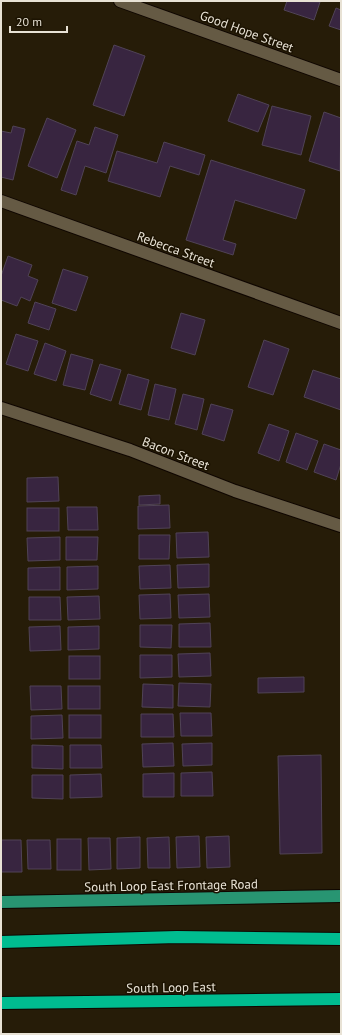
<svg xmlns="http://www.w3.org/2000/svg" width="342" height="1035" viewBox="0 0 342 1035" font-family="'PT Sans',sans-serif">
  <style>
    .building { fill: #382540; stroke: #504356 }
    .lines { fill: none; stroke-linecap: round; stroke-linejoin: round }
    .minor-casing { stroke: #0f0600; stroke-width: 14 }
    .major-casing { stroke: #0f0600; stroke-width: 14 }
    .highway-casing { stroke: #0f0600; stroke-width: 14 }
    .minor { stroke: #655a44; stroke-width: 12 }
    .major { stroke: #289572; stroke-width: 12 }
    .highway { stroke: #00bc90; stroke-width: 12 }
    .labels { text-anchor: middle; stroke-width: 3; stroke-linejoin: round; paint-order: stroke }
    .street-label { font-size: 13px; fill: #e8e2d5; stroke: #1c1302 }
  </style>
  <rect width="100%" height="100%" fill="#261c08"/>
  <g class="building">
    <path d="M287,1L320,2L314,20L284,10Z"/>
    <path d="M336,8L341,10V30L329,26Z"/>
    <path d="M114,45L145,56L124,116L93,105Z"/>
    <path d="M238,94L269,105L258,132L228,121Z"/>
    <path d="M272,106L311,116L301,155L262,145Z"/>
    <path d="M324,112L341,118L340,171L309,161Z"/>
    <path d="M47,118L76,130L57,178L28,166Z"/>
    <path d="M13,126L25,129L13,180L1,177V131L11,133Z"/>
    <path d="M95,127L118,135L106,173L85,166L76,195L61,190L77,141L89,145Z"/>
    <path d="M164,142L205,155L199,175L170,166L160,197L108,181L117,151L157,163Z"/>
    <path d="M211,160L305,190L296,219L235,200L223,240L236,244L233,255L186,240Z"/>
    <path d="M8,256L32,265L28,276L38,280L30,301L21,297L17,306L1,300V276Z"/>
    <path d="M63,269L88,277L76,311L52,303Z"/>
    <path d="M35,302L56,309L49,330L28,323Z"/>
    <path d="M181,313L205,320L195,355L171,348Z"/>
    <path d="M16,334L38,341L28,371L6,364Z"/>
    <path d="M264,340L289,349L273,395L248,387Z"/>
    <path d="M45,343L66,351L56,381L34,374Z"/>
    <path d="M71,354L93,360L85,390L63,385Z"/>
    <path d="M100,364L121,370L111,401L90,394Z"/>
    <path d="M313,370L341,379V410L304,397Z"/>
    <path d="M128,374L149,380L141,410L119,404Z"/>
    <path d="M155,384L176,389L169,420L148,415Z"/>
    <path d="M183,394L204,399L197,430L175,424Z"/>
    <path d="M211,404L233,410L224,441L202,434Z"/>
    <path d="M269,424L289,431L279,461L258,453Z"/>
    <path d="M296,433L318,441L307,470L286,462Z"/>
    <path d="M324,444L341,450V464L336,480L314,472Z"/>
    <path d="M58,477L59,501L27,502V478Z"/>
    <path d="M160,495V504L139,505V496Z"/>
    <path d="M169,505L170,528L138,529V506Z"/>
    <path d="M67,507H97L98,530H68Z"/>
    <rect x="27" y="508" width="32" height="23"/>
    <path d="M208,532L209,557L177,558L176,533Z"/>
    <path d="M139,535H170L169,559H139Z"/>
    <path d="M60,537V560L28,561L27,538Z"/>
    <path d="M66,537H98L97,560H66Z"/>
    <path d="M209,564V587L178,588L177,565Z"/>
    <path d="M170,565L171,588L140,589L139,566Z"/>
    <path d="M98,566V589L67,590V567Z"/>
    <path d="M60,567V590H28V568Z"/>
    <path d="M170,594L171,618L140,619L139,595Z"/>
    <path d="M209,594L210,617L179,618L178,595Z"/>
    <path d="M99,596L100,619L68,620L67,597Z"/>
    <path d="M29,597H60L61,620H29Z"/>
    <path d="M210,623L211,647H179V624Z"/>
    <path d="M140,625H172L171,648L140,647Z"/>
    <path d="M60,626L61,650L30,651L29,627Z"/>
    <path d="M99,626V649L68,650V627Z"/>
    <path d="M210,653L211,676L179,677L178,654Z"/>
    <path d="M140,655H172V677L140,678Z"/>
    <rect x="69" y="656" width="31" height="23"/>
    <path d="M304,677V692L258,693V678Z"/>
    <path d="M179,683L211,684L210,707L178,706Z"/>
    <path d="M143,684L173,685V708L142,707Z"/>
    <path d="M30,686H61L62,709L31,710Z"/>
    <rect x="68" y="686" width="32" height="23"/>
    <path d="M180,713H211L212,736H181Z"/>
    <path d="M141,714H173L174,737H141Z"/>
    <path d="M62,715L63,738L31,739V716Z"/>
    <rect x="69" y="715" width="32" height="23"/>
    <path d="M173,743L174,766L143,767L142,744Z"/>
    <path d="M212,743V765L183,766L182,744Z"/>
    <path d="M32,745L63,746V769L32,768Z"/>
    <path d="M70,745H101L102,768H70Z"/>
    <path d="M321,755L322,853L280,854L278,756Z"/>
    <path d="M212,772L213,796H181V773Z"/>
    <path d="M174,773V797H143V774Z"/>
    <path d="M101,774L102,797L70,798V775Z"/>
    <path d="M32,775H63V799L32,798Z"/>
    <path d="M199,836L200,867L177,868L176,837Z"/>
    <path d="M229,836L230,867L207,868L206,837Z"/>
    <path d="M140,837V868L117,869V838Z"/>
    <path d="M169,837L170,868H148L147,838Z"/>
    <path d="M88,838H110L111,869L89,870Z"/>
    <rect x="57" y="839" width="24" height="31"/>
    <path d="M1,840H21L22,872H1Z"/>
    <path d="M27,840H50L51,869H28Z"/>
  </g>
  <g class="lines">
    <defs>
      <g id="minor">
        <path d="M120,1L341,80"/>
        <path d="M1,201L341,323"/>
        <path d="M1,408L130,450L235,491L341,526"/>
      </g>
      <path id="major" d="M1,902L341,896"/>
      <g id="highway">
        <path d="M1,942L177,937L341,939"/>
        <path d="M1,1003L341,999"/>
      </g>
    </defs>
    <use href="#minor" class="minor-casing"/>
    <use href="#major" class="major-casing"/>
    <use href="#highway" class="highway-casing"/>
    <use href="#minor" class="minor"/>
    <use href="#major" class="major"/>
    <use href="#highway" class="highway"/>
  </g>
  <g class="labels">
    <g class="street-label">
      <text transform="translate(247 31) rotate(20)" y="5">Good Hope Street</text>
      <text transform="translate(176 249) rotate(20)" y="5">Rebecca Street</text>
      <text transform="translate(176 453) rotate(21)" y="5">Bacon Street</text>
      <text transform="translate(171 885) rotate(-1)" y="5">South Loop East Frontage Road</text>
      <text transform="translate(171 987) rotate(-1)" y="5">South Loop East</text>
    </g>
  </g>
  <rect width="342" height="1035" fill="none" stroke="#e8e2d5" stroke-width="4"/>
  <path d="M10 26v6h57v-6" fill="none" stroke="#e8e2d5" stroke-width="2"/>
  <text x="16" y="26" font-size="12" fill="#e8e2d5" stroke="#1c1302" stroke-width="3" paint-order="stroke">20 m</text>
</svg>
